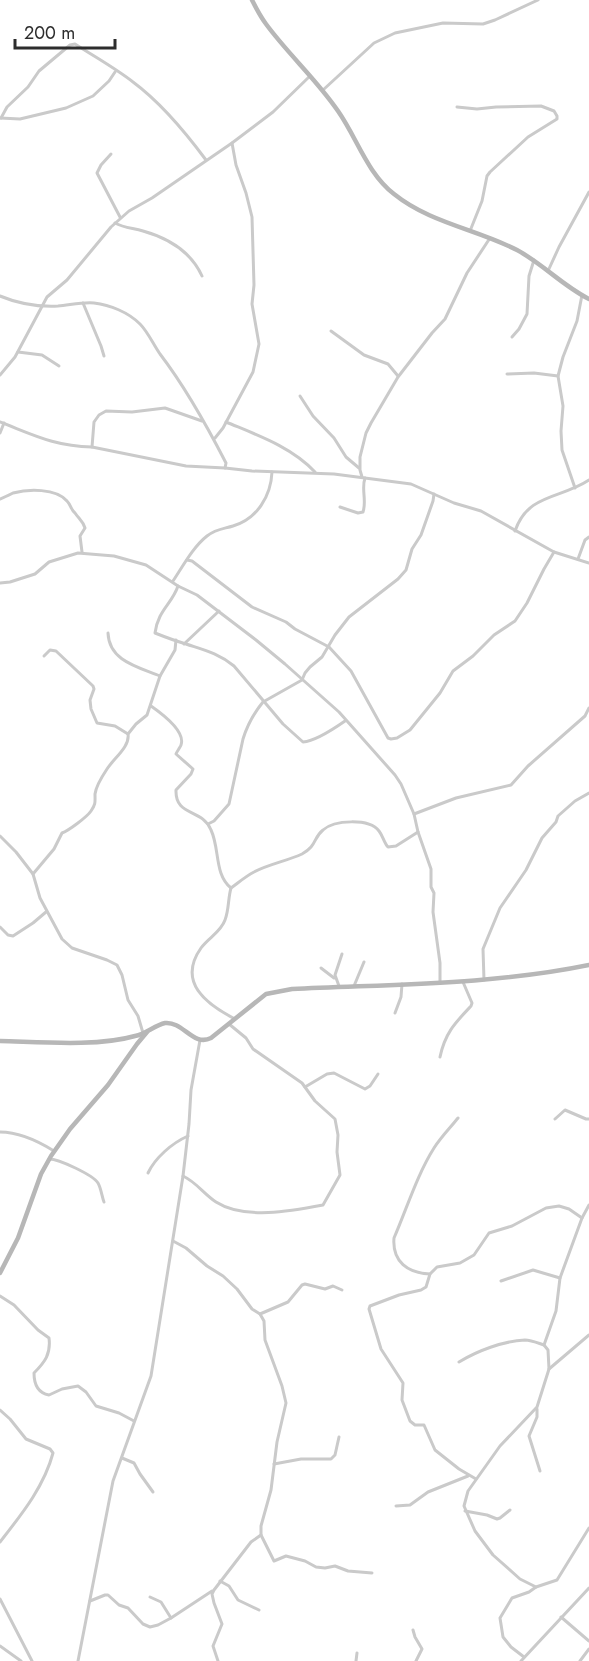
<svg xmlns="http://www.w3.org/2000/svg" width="589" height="1661" viewBox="0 0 589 1661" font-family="Jost,sans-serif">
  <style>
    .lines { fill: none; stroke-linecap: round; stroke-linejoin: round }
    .street { stroke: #cacaca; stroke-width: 3 }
    .secondary { stroke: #b7b7b7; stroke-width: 4.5 }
  </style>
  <rect width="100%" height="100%" fill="#fff"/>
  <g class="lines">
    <g class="street">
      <path d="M323,90L374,43L395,33L443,23L483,24L495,20L538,0"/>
      <path d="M457,107L477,109L496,107L541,106L554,111L557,116V119L528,137L490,172L487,176L482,201L470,231"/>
      <path d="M0,118L20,119L66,108L93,96L109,81L115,72"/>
      <path d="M1,118L7,107L28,87L39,71L70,45L75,44C95,57 115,68 133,82C160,102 186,133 206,160"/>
      <path d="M111,154L101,165L97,173L120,217"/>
      <path d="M115,223C124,228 133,228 143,231C168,238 191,252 202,276"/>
      <path d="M548,271L559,247L589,192"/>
      <path d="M0,296C19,304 37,307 58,306C70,305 82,302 94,303C110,305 128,312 140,324C148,332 153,344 160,354C186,388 207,426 226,463L225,468"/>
      <path d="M83,303L101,346L104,356"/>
      <path d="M331,331L364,355L388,364L398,376"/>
      <path d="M512,337L519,329L527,314L529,276L534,260"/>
      <path d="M18,352L42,355L59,366"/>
      <path d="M507,374L534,373L558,376"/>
      <path d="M0,375L15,357L47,297L67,280L111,227L129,211L152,198L232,143L273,112L310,76"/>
      <path d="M300,396L313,416L334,438L346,457L359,468"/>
      <path d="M0,422C34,435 54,446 92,447L186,466L225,468L252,471L334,474L411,484L454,503L481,511L554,552L589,563"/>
      <path d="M226,422C257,435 292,447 315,472"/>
      <path d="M0,433L4,423"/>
      <path d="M215,438L223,428L253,372L259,344L252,304L254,285L252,217L246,193L236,165L232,143"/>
      <path d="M92,447L94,422L99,415L106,411L132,412L165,408L202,421"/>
      <path d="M362,477L360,470V457L366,433L371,423L398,377L432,333L445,319L467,273L490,238"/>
      <path d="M575,488L562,450L561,431L563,406L558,376L563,357L577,321L582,295"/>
      <path d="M0,499C5,497 9,495 13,493C28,489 56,488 67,501C71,505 71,510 75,513C79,519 83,521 85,528L80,536L82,552"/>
      <path d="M340,507L358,513L363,512C367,501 361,489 365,478"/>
      <path d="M515,531C528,493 561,499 589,480"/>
      <path d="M578,559L585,540L589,537"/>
      <path d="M187,560L192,561L252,607L286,622L295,629L329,647L351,671L388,738L391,739L397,738L410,730L440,693L453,671L473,656L494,635L515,621L527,603L544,569L554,552"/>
      <path d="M173,581C183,566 193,547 207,536C216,529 223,529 233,526C257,519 271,496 272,472"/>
      <path d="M0,583L10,582L35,574L49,562L78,553L114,556L146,565L178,586L197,595L256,640L285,664L339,712L395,775L401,784L414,814L418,832L431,869V887L434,893L433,912L440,963V982"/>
      <path d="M178,586C172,604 158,610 155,633C165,637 176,641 186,644C204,650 218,653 234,666L283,724L303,742C315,741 335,728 345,721"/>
      <path d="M108,633C109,661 138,667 160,676"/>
      <path d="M184,644L219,611"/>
      <path d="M44,656L50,650L56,651L93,686L94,689L90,700L91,709L97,723L115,726L128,734"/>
      <path d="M151,706C161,713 186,731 181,745C181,746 176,753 176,754L193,769L191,774L176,790C175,817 202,808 211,830C220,849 214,874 231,888"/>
      <path d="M414,814L456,798L511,785L528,766L585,716L589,708"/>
      <path d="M208,824L214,821L229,804L243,739C247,726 254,713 263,702L302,680L305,673L310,667L322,657L335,635L349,617L398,579L406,570L412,549L421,535L433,501L434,494"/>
      <path d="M0,836L16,852L33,874L40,898L62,939L72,948L107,960L117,965L122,975L128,1000L138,1016L143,1033"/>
      <path d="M33,874L54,849L62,833C68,831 87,817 91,811C96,804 95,802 95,794C96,786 103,775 107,769C114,758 130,747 128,734L136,724L147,715L160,676L175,650L176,640"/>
      <path d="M0,927L8,935L13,936L33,923L46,912"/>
      <path d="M321,968L334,978"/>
      <path d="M484,980L483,949L500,908L526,870L542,838L556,822L558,816L575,801L589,793"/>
      <path d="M339,986L335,975L342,954"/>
      <path d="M354,986L364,962"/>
      <path d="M395,1013L401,997L402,984"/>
      <path d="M235,1019C206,1004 177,982 201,948C208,938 221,932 225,920C229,910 228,898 231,888C238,883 246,876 254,872C269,864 287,861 302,854C317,846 313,838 323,830C334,820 369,818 379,831C383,836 384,843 388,847L396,846L418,832"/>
      <path d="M440,1057C445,1033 455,1023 471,1006L472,1003L463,982"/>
      <path d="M305,1087L327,1074L334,1073L365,1089L370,1086L378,1074"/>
      <path d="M555,1119L565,1110L586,1119H589"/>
      <path d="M0,1132C20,1132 38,1141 54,1151"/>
      <path d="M49,1159C59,1159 93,1175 98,1183C101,1188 102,1197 104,1202"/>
      <path d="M148,1173C155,1158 172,1143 188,1136"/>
      <path d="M183,1176C196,1182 204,1194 216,1202C244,1220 292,1211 323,1205L340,1175L337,1152L338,1135L335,1119L315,1101L302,1083L253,1049L246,1038L229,1024"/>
      <path d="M173,1241L186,1248L207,1266L223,1276L237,1289L252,1309L260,1314L264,1321L265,1340L282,1386L286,1403L277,1442L271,1490L261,1526V1535L251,1542L214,1590L212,1594L214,1603L222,1624L213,1646L218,1661"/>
      <path d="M430,1274C408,1273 392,1262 394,1238C407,1208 417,1175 434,1148C441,1137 450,1128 458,1118"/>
      <path d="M501,1281L533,1270L560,1278"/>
      <path d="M0,1296L14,1305L38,1330L49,1338C51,1354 45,1362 34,1373C34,1384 38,1393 49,1395L62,1389L78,1386L86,1392L96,1406L119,1413L134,1421"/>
      <path d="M260,1314L288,1302L302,1285L305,1284L325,1289L333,1286L342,1290"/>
      <path d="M459,1362C477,1351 503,1341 525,1340C531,1340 538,1343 544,1345"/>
      <path d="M549,1369L589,1335"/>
      <path d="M537,1409V1417L529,1436L540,1471"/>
      <path d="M0,1410L10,1419L26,1439L50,1449L53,1453C44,1487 21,1515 0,1542"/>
      <path d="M122,1458L134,1463L140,1474L153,1492"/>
      <path d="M274,1464L301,1459H331L335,1455L339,1437"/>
      <path d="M476,1479L459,1469L435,1450L424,1425H415L410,1421L402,1400L403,1383L381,1349L369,1309L370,1306L399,1295L421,1290L426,1287L430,1274L437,1267L460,1263L474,1255L489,1233L512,1226L546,1208L559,1206L569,1209L582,1218"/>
      <path d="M396,1506L410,1505L428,1492L468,1476"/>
      <path d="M465,1511L487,1515L497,1519L500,1518L510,1510"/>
      <path d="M261,1535L274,1561L286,1556L305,1561L316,1567L325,1568L335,1566L348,1571L372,1573"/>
      <path d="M220,1581L229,1586L238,1600L259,1610"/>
      <path d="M536,1587L520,1579L493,1555L475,1531L464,1506L468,1491L500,1446L537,1407L549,1369L548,1350L544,1345L556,1311L560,1278L582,1218L589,1205"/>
      <path d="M150,1597L161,1602L171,1618"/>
      <path d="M0,1599L32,1661"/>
      <path d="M90,1601L105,1595H108L119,1605L128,1608L143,1624L150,1627L158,1625L171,1618L212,1591"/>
      <path d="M561,1617L589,1641"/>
      <path d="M413,1630L415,1637L422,1649L416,1661"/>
      <path d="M0,1646L21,1661"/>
      <path d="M524,1657L511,1647L503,1637L500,1618L512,1598L529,1592L536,1587L557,1580L589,1528"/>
      <path d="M78,1661L113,1481L151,1376L183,1176L189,1124L191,1090L200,1040"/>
      <path d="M356,1661L357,1653"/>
      <path d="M521,1661L589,1588"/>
      <path d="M580,1661L589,1649"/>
    </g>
    <g class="secondary">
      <path d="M252,0C256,8 260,16 266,24C288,54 317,80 338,111C357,138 367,173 394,194C430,223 476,229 517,250C543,264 563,286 589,299"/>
      <path d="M0,1041C40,1042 97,1047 135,1036C146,1034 155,1025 165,1023C183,1021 193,1047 211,1038L266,994L292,989C391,984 492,985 589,965"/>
      <path d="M0,1273L18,1238L41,1174L51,1156L70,1129L108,1085L137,1044L147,1032"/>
    </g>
  </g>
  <path d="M15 39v9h100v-9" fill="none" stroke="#2d2d2d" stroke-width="3"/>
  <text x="24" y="39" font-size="18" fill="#2d2d2d" stroke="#ffffff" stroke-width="4.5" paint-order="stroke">200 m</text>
</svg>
